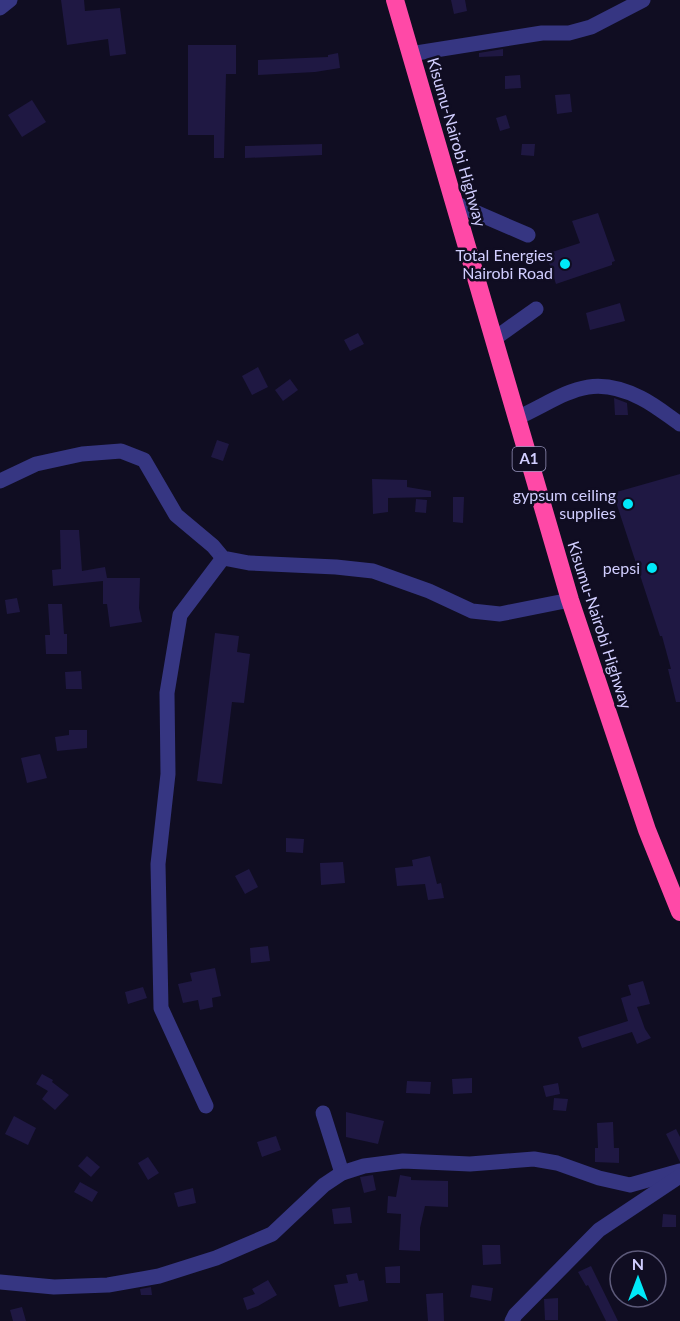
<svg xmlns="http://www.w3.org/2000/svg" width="680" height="1321" viewBox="0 0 680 1321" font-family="Lato,sans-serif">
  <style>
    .building { fill: #1f1843 }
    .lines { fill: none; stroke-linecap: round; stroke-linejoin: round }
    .minor { stroke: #363682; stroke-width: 15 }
    .highway { stroke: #ff49a7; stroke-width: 18 }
    .poi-dot { fill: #00e9f9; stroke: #100d22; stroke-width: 2 }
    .labels { text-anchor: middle; stroke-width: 5; stroke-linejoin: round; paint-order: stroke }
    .shield { fill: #100d22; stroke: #9794bd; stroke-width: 1.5 }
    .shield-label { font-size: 15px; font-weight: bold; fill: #d1ceff }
    .street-label { font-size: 16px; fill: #d1ceff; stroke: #100d22 }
    .poi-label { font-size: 16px; fill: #d1ceff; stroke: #100d22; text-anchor: end }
  </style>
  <rect width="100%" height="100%" fill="#100d22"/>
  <g class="building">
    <path d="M61,0H84L85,11L120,8L126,54L110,56L108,39L67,45Z"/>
    <path d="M451,0H465L467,11L454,14Z"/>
    <path d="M188,45H236V74H226L224,158H214V135H188Z"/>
    <path d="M503,49V56L479,57V53Z"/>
    <path d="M338,53L340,68L315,72L258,75V60L328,57V55Z"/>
    <path d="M520,75L521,88L505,89V76Z"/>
    <path d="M570,94L572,112L557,114L555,95Z"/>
    <path d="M32,100L46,122L22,137L8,115Z"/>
    <path d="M506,115L510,128L500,131L496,118Z"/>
    <path d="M322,144V155L245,158V146Z"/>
    <path d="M522,144H535L534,156L521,155Z"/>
    <path d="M598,213L615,261L612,262V265L556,284L546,254L580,243L572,221Z"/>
    <path d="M620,303L625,321L590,330L586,313Z"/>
    <path d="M358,333L364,344L350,351L344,340Z"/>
    <path d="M258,367L268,387L252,395L242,376Z"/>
    <path d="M290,379L298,390L283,401L275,390Z"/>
    <path d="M614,398L627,403L628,415H615Z"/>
    <path d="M217,440L229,444L223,461L211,457Z"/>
    <path d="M680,474V702H676L668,669H671L662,636H660L613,493Z"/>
    <path d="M372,479L407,480V487L431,491V497L388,498V512L373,514Z"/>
    <path d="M453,497H464L463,523L453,522Z"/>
    <path d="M416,499L427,500L426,513L415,512Z"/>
    <path d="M60,530H79L82,571L105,567L107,578H140L139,608L142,622L110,627L107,604H103V581L53,586L52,570L61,569Z"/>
    <path d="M17,598L20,612L7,614L5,600Z"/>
    <path d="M48,604H62L64,634H67V654H46L45,635H50Z"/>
    <path d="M215,633L239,636L237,652L250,654L244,703L232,702L222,784L197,781Z"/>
    <path d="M81,671L82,689H66L65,672Z"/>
    <path d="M69,730H87V748L57,751L55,737L69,735Z"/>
    <path d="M40,754L47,778L27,783L21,758Z"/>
    <path d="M286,838L304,839L303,853L286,852Z"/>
    <path d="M430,856L437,884L441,883L444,898L428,900L425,884L397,886L395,868L413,866L412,860Z"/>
    <path d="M343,862L345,883L321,885L320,863Z"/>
    <path d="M249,869L258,887L245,894L235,876Z"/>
    <path d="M268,946L270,961L251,963L250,948Z"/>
    <path d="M215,968L221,996L212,998L213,1007L200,1010L198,1000L183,1003L178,984L192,981L190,973Z"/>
    <path d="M643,981L650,1004L637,1007L645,1029L651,1038L637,1044L632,1032L582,1048L578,1037L628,1021L621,998L631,995L628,985Z"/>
    <path d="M143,987L147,998L128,1004L125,992Z"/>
    <path d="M42,1074L53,1080L52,1082L69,1095L55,1110L42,1099L48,1091L36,1084Z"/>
    <path d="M472,1078V1093L453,1094L452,1079Z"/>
    <path d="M407,1081L431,1082L430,1094L406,1093Z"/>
    <path d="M558,1083L560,1094L546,1097L543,1086Z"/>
    <path d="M554,1098L568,1099L566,1111L553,1110Z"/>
    <path d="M346,1112L384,1121L378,1144L346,1137Z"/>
    <path d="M14,1116L36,1128L28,1145L5,1134Z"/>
    <path d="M613,1122L614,1148H619V1163L595,1162V1148H598L597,1123Z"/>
    <path d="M676,1129L680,1137V1162L666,1134Z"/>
    <path d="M276,1136L281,1150L262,1157L257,1142Z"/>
    <path d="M87,1156L100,1167L91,1177L78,1166Z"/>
    <path d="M148,1157L159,1173L148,1180L138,1163Z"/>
    <path d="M373,1175L376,1190L364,1193L360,1177Z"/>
    <path d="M400,1175L411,1177V1180L448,1181V1207L425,1206L420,1228V1251L399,1250L401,1214L387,1213L388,1196L396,1197Z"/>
    <path d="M80,1182L98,1192L92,1202L74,1192Z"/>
    <path d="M193,1188L196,1203L178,1207L174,1193Z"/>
    <path d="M350,1207L352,1223L334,1224L332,1209Z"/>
    <path d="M663,1214L676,1215V1227H662Z"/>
    <path d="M482,1245H500L501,1264L483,1265Z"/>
    <path d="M400,1266V1283H386L385,1267Z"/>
    <path d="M591,1266L618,1321H606L588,1285L586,1286L578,1272Z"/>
    <path d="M357,1273L359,1281L364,1280L368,1301L339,1307L334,1285L348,1283L346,1275Z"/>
    <path d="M268,1280L277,1295L258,1306L247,1310L243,1298L255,1294L252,1289Z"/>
    <path d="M472,1285L493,1288L491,1301L470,1297Z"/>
    <path d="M151,1287L152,1295H141L140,1289Z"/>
    <path d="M443,1293L444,1321H428L426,1294Z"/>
    <path d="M558,1298V1320H545L544,1299Z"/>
    <path d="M22,1307L26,1321H13L10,1310Z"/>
  </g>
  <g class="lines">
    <g class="minor">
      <path d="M0,8L10,0"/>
      <path d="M410,54L542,33H569L591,27L643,0"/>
      <path d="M454,203L528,235"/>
      <path d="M494,339L536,309"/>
      <path d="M517,418C565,396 588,371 641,398C655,405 667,415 680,424"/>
      <path d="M0,481L36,464L82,454L121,451L144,460L176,515L213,546L223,558L249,563L336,567L373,571L429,591L472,611L500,614L570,600"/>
      <path d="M206,1106L161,1008L158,864L168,774L167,693L180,615L223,558"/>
      <path d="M323,1113L342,1173"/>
      <path d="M0,1282L54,1287L108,1285L159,1276L216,1258L272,1234L324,1185L342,1173L364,1166L403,1161L470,1164L534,1159L557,1163L599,1178L630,1185L680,1171"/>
      <path d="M512,1321L515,1315L599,1230L680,1176"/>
    </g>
    <path class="highway" d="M395,0L570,600L647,830L680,912"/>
  </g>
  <g class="poi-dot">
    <circle cx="565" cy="264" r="6"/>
    <circle cx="628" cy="504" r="6"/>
    <circle cx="652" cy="568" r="6"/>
  </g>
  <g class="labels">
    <rect class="shield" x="512.5" y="447" width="33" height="24" rx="4.5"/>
    <g class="shield-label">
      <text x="529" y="464">A1</text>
    </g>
    <g class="street-label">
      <text transform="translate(457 142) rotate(74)" y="6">Kisumu-Nairobi Highway</text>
      <text transform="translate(600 625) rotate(72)" y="6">Kisumu-Nairobi Highway</text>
    </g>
    <g class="poi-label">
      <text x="553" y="261">Total Energies<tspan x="553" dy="18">Nairobi Road</tspan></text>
      <text x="616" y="501">gypsum ceiling<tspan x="616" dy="18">supplies</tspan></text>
      <text x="640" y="574">pepsi</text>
    </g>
  </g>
  <g transform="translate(638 1279)"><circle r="28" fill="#100d22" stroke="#5d5a7a" stroke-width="1.5"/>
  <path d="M0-4.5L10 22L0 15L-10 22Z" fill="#00e9f9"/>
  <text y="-9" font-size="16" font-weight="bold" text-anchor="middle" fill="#d1ceff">N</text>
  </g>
</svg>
